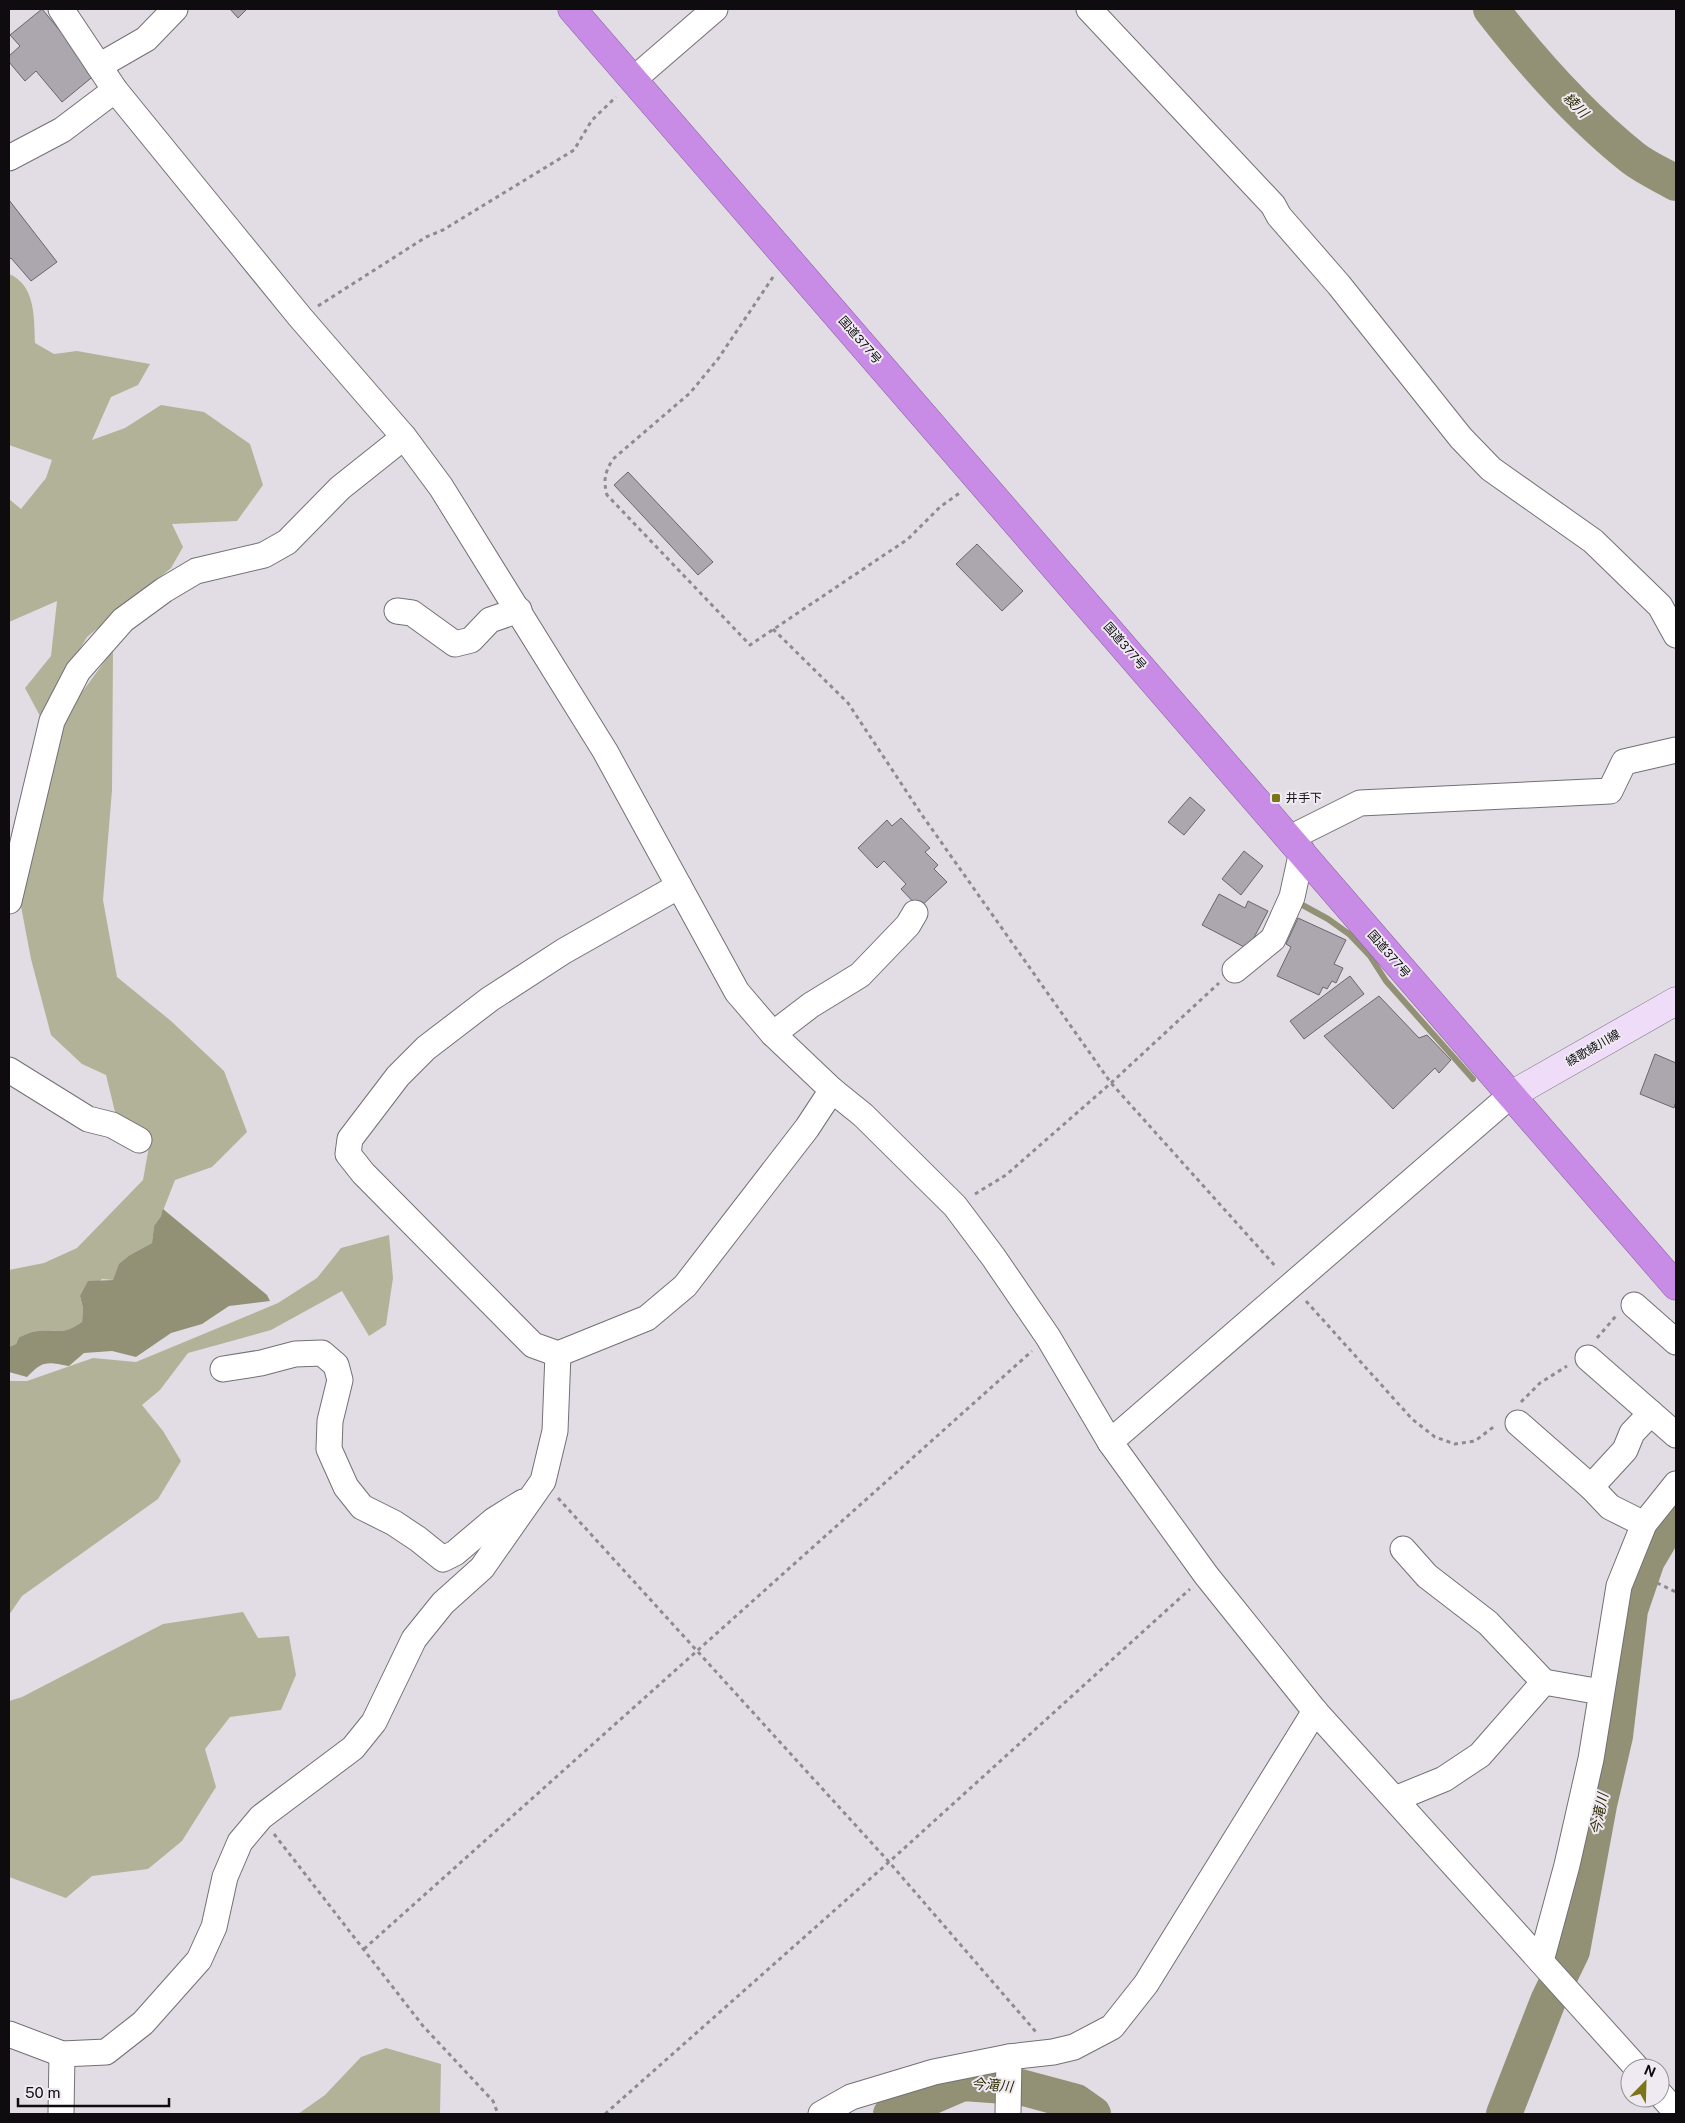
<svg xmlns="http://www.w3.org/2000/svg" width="1685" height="2123" viewBox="0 0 1685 2123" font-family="'Public Sans','Noto Sans JP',sans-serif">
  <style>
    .green { fill: #b2b298 }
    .water { fill: #929175 }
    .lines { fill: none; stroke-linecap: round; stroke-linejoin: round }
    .stream { stroke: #929175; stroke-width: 6 }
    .river { stroke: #929175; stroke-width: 36 }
    .building { fill: #aca7ae; stroke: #6a666d }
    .street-casing { stroke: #747076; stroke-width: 27 }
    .secondary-casing { stroke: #747076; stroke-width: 29 }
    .highway-casing { stroke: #875f9b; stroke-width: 29 }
    .path { stroke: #8e8a90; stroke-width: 3; stroke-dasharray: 4 4; stroke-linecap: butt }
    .street { stroke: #fff; stroke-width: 25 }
    .secondary { stroke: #eedcf8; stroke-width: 28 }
    .highway { stroke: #c88ce7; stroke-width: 28 }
    .poi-dot { fill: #7b7519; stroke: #efeaf2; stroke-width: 2 }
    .labels { text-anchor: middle; stroke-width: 4; stroke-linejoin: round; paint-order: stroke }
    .street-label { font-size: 12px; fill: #0e0c0f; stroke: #efeaf2 }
    .poi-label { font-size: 12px; fill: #0e0c0f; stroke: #efeaf2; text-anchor: start }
    .water-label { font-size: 14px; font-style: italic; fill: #2e2c05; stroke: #efeaf2 }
  </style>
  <rect width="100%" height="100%" fill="#e2dde4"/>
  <g class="green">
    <path d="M9,274C36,285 34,319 35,343L54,354L77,351L150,364L138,385L111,397L92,440L125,428L161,405L204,412L250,444L263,485L237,521L172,524L183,547L171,568L87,637L40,716L25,688L51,656L57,601L9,622V499L21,509L46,478L52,460L9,445Z"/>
    <path d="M113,650L112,790L103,900L117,977L171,1021L224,1071L247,1132L212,1167L175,1180L161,1216L154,1226L152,1243L130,1255L113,1280L102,1279L80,1296L83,1308L82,1322C62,1336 60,1329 39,1331C33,1331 25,1335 19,1337L16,1344L9,1347V1270L44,1263L77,1248L143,1180L150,1141L115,1112L106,1075L82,1064L51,1035L31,959L20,901L66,714Z"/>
    <path d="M389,1235L393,1278L386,1325L369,1336L342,1291L271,1330L188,1353L160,1390L142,1405L163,1431L181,1461L158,1499L22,1596L9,1615V1381H27L93,1358L136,1362L278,1303L317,1278L341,1248Z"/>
    <path d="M243,1612L258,1638L289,1636L296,1675L281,1710L230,1717L205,1749L216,1787L182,1841L148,1869L92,1876L66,1898L9,1877V1701L22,1697L163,1624Z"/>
    <path d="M386,2048L441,2064L440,2114H298L325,2095L361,2057Z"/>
  </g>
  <path class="water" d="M163,1209L267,1295L270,1301L229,1306L202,1324L171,1333L136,1357L112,1351L84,1353L69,1366C47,1362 43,1360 27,1377L9,1372V1347L16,1344L19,1337C25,1335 32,1331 39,1331C60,1329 61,1336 82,1322L83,1308L80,1296L88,1281L113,1280L119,1264L130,1255L152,1243L154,1226L161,1216Z"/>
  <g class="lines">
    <path class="stream" d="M1297,902L1328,919L1349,934L1370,956L1386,981L1473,1079"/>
    <g class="river">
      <path d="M1491,9C1533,63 1579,115 1633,158C1646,168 1662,175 1676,183"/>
      <path d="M891,2114L963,2083L1020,2087L1076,2102L1093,2114"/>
      <path d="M1504,2114L1548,2001L1572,1951L1599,1805L1615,1736L1630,1610L1647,1560L1676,1511"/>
    </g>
  </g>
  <g class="building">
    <path d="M42,9L96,74L62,102L36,71L25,81L9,62V56L20,46L10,35Z"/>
    <path d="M230,9H247L238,18Z"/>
    <path d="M9,200L57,262L31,281L11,258L9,260Z"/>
    <path d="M628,472L713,562L698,575L614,485Z"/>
    <path d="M977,544L1023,591L1002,611L956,564Z"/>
    <path d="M1190,797L1205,810L1184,835L1168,822Z"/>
    <path d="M901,818L930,848L925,852L938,865L934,869L947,882L919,908L901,889L906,884L884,861L877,868L858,848L887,820L892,826Z"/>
    <path d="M1244,851L1263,866L1241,895L1222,879Z"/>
    <path d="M1219,894L1245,908L1248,901L1268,911L1248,949L1202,925Z"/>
    <path d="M1298,918L1346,940L1334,964L1343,968L1336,983L1332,981L1327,989L1323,987L1319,995L1277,976L1291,947L1286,944Z"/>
    <path d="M1350,976L1364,994L1304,1039L1290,1021Z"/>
    <path d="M1379,996L1419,1038L1427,1035L1451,1060L1439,1073L1435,1068L1393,1109L1324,1036Z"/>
    <path d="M1655,1054L1676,1063V1101L1674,1108L1640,1094Z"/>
  </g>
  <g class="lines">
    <defs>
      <g id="street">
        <path d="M61,9L115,90L300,317L404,437L441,487L605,751L737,992L773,1034L832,1090L863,1115L955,1206L994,1258L1048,1337L1110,1442L1206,1575L1315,1711L1637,2068"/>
        <path d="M1089,9L1273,205L1279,216L1339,285L1461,438L1491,469L1593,541L1660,606L1676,635"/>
        <path d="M99,66L146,39L175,9"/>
        <path d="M634,79L715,9"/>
        <path d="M9,158L62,130L115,90"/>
        <path d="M397,611L412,613L455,644L471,640L490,620L519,610"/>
        <path d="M1290,838L1360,803L1610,791L1624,762L1676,750"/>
        <path d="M9,901L52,721L78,671L123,620L164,590L196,571L264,555L287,542L340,488L404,437"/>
        <path d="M1235,970L1273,939L1292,897L1302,851"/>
        <path d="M773,1034L811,1005L860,975L908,925L915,913"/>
        <path d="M9,1070L88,1119L112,1125L139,1140"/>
        <path d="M1634,1305L1676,1342"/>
        <path d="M558,1354L533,1345L363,1173L348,1154L350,1139L398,1076L426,1048L490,999L564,951L679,886"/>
        <path d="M1588,1358L1676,1435"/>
        <path d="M223,1369L261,1363L295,1354L322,1353L336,1365L340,1380L330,1421L329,1449L346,1487L362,1507L394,1523L418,1539L443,1559L455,1553L494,1520L523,1502"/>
        <path d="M1518,1423L1591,1487L1610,1507L1644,1524"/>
        <path d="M1110,1442L1511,1095"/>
        <path d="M1591,1487L1625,1450L1632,1433L1651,1413"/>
        <path d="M1403,1549L1427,1576L1488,1623L1544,1682"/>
        <path d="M1395,1799L1444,1779L1480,1755L1544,1682L1601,1692"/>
        <path d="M1541,1961L1567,1865L1591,1759L1619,1586L1644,1524L1676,1484"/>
        <path d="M9,2034L62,2054L106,2052L143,2023L199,1960L214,1927L225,1877L240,1842L261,1817L353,1748L374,1722L414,1639L443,1603L482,1568L543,1481L555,1431L558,1354L647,1318L685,1286L807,1128L832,1090"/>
        <path d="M1660,2094L1676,2112"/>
        <path d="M61,2114L62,2054"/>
        <path d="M821,2114L851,2097L934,2072L1009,2057L1053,2052L1074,2047L1112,2027L1146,1984L1315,1711"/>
        <path d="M1008,2114L1009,2057"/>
      </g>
      <path id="secondary" d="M1511,1095L1676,1001"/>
      <path id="highway" d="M572,9L1676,1286"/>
    </defs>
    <use href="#street" class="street-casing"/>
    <use href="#secondary" class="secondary-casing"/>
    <use href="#highway" class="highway-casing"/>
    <g class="path">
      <path d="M773,277L718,359L690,393L613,459C605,472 603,480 607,495L750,645L908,539L940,507L961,492"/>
      <path d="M318,306L426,237L443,230L574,150L592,120L616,97"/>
      <path d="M773,629L848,703L922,815L1111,1083L1277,1268"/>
      <path d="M975,1194L1006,1175L1111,1083L1219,983"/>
      <path d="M1306,1301L1412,1419L1435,1437L1455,1444L1475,1441L1496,1425"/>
      <path d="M1597,1338L1616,1316"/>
      <path d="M1521,1402L1540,1383L1567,1366"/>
      <path d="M558,1498L889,1862L1036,2032"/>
      <path d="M1657,1583L1676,1592"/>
      <path d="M274,1834L423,2026L493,2101L498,2114"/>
      <path d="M364,1949L1032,1351"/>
      <path d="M605,2114L889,1862L1190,1589"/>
    </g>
    <use href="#street" class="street"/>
    <use href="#secondary" class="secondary"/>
    <use href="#highway" class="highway"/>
  </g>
  <rect class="poi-dot" x="1271" y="793" width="10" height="10" rx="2.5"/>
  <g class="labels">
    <g class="street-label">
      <text transform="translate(860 340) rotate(49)" y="4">国道377号</text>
      <text transform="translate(1125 646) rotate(49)" y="4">国道377号</text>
      <text transform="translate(1389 954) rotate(49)" y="4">国道377号</text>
      <text transform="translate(1593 1048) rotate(-30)" y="4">綾歌綾川線</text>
    </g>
    <g class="poi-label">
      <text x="1286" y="802">井手下</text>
    </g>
    <g class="water-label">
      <text transform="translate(1576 105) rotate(46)" y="5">綾川</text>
      <text transform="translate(1599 1814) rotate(-79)" y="5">今滝川</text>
      <text transform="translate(992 2085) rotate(5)" y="5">今滝川</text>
    </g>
  </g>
  <rect width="1685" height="2123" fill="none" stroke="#0e0c0f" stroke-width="20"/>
  <g transform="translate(1645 2083) rotate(23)"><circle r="24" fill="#efeaf2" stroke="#959197"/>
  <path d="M0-4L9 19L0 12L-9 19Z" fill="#7b7519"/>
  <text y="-8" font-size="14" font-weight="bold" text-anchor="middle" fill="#0e0c0f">N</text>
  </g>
  <path d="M18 2098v8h151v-8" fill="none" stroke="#0e0c0f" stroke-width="2.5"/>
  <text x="25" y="2098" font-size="15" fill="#0e0c0f" stroke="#efeaf2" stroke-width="4" paint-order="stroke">50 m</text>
</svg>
